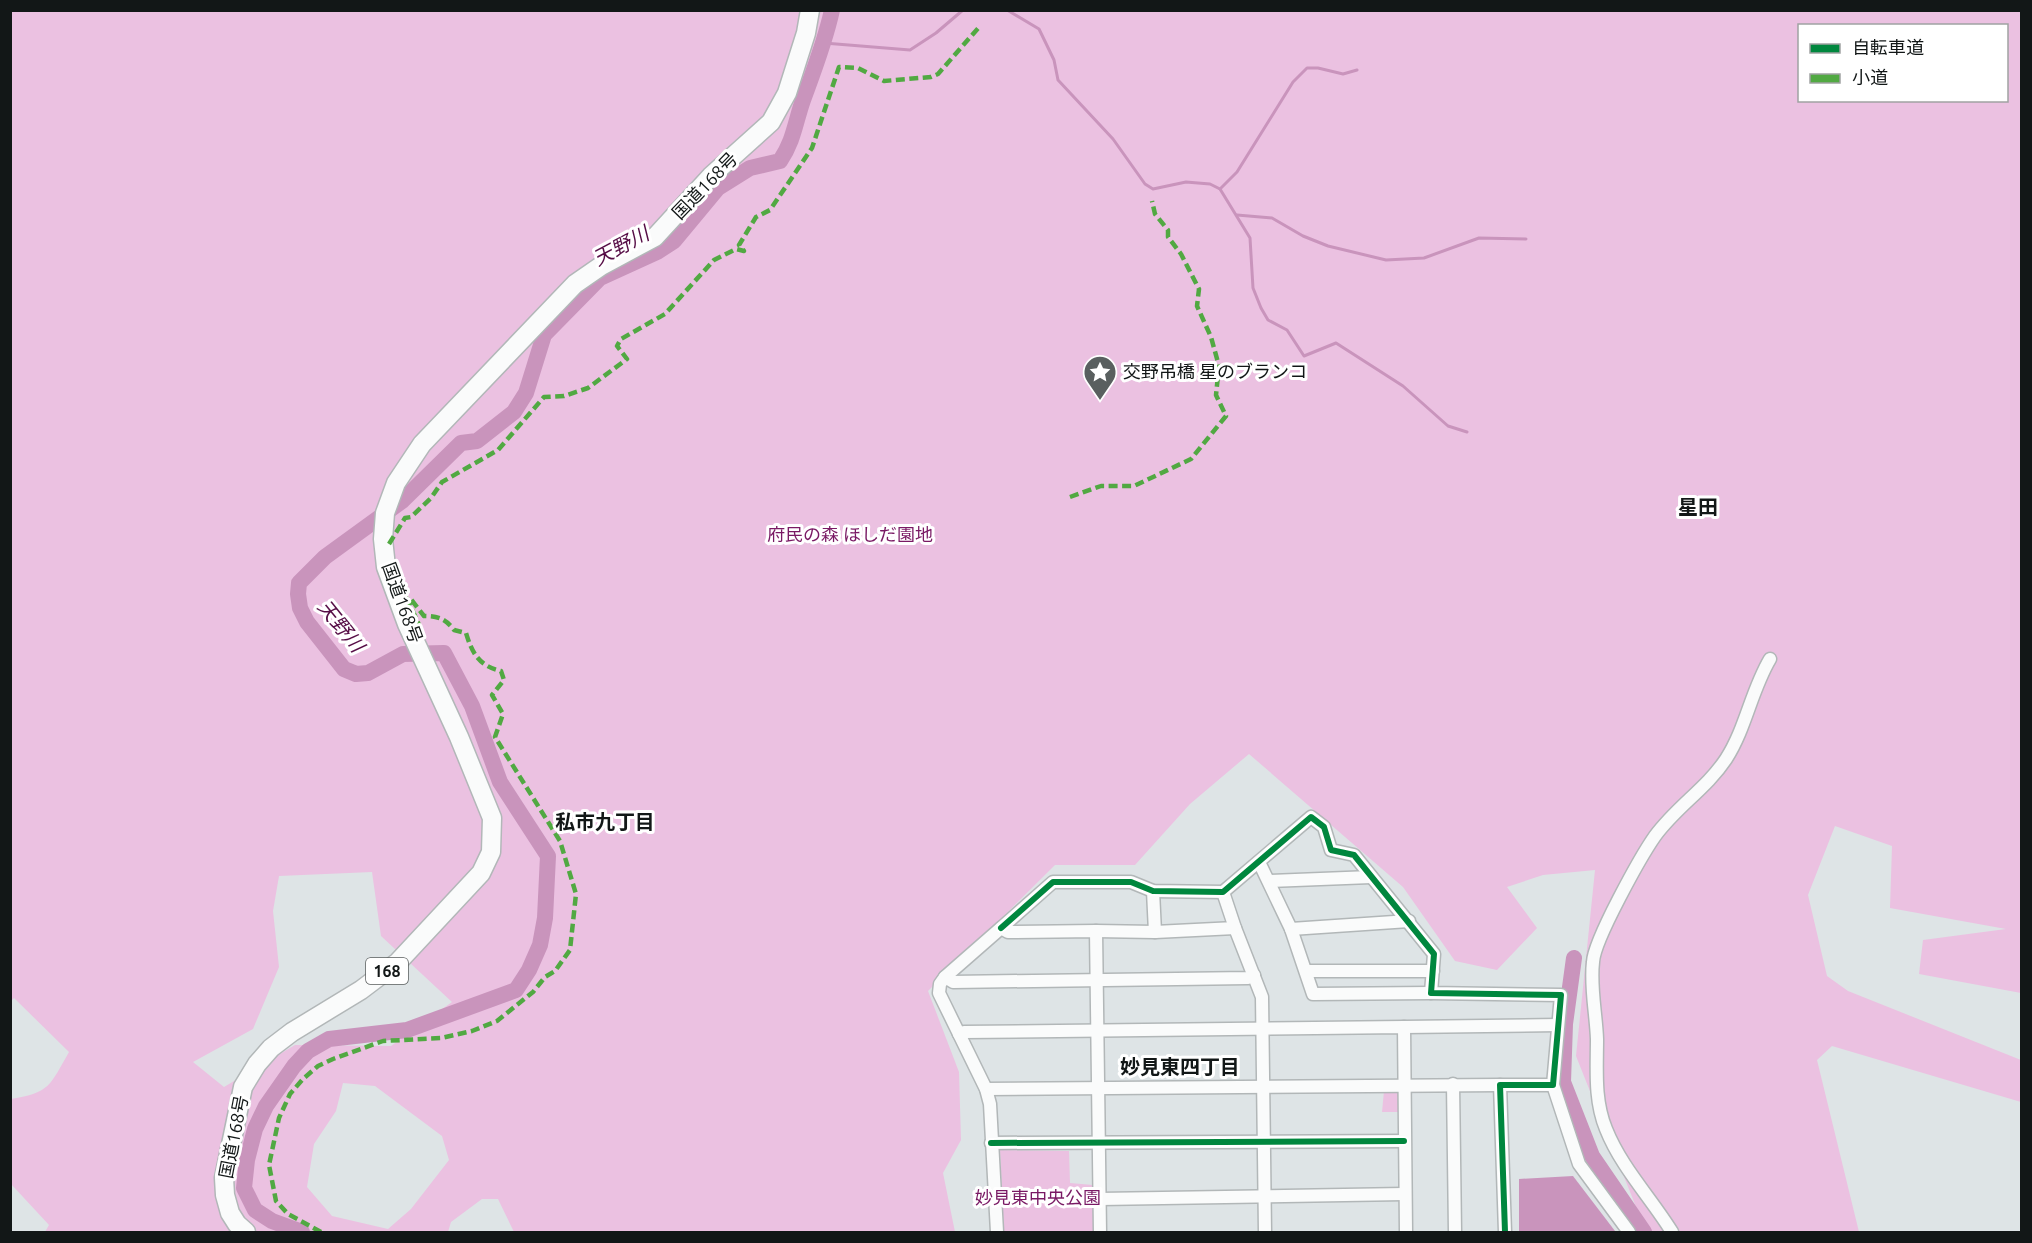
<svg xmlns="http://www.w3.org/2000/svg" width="2032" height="1243" viewBox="0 0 2032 1243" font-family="Ubuntu,'Noto Sans JP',sans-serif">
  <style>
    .green { fill: #ebc1e1; fill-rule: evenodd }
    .water { fill: #c994bc }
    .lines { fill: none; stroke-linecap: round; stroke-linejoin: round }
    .stream { stroke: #c994bc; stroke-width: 3 }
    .river { stroke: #c994bc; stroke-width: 16 }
    .minor-casing { stroke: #b2b7b8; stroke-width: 15 }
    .highway-casing { stroke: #b2b7b8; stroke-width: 21 }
    .minor { stroke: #fafbfb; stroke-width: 12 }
    .highway { stroke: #fafbfb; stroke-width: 18 }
    .quiet { stroke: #51a942; stroke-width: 4.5; stroke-dasharray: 9 4.5; stroke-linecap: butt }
    .cycleway-casing { stroke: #fff; stroke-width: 10 }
    .cycleway { stroke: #00873e; stroke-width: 6 }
    .labels { text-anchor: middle; stroke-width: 6; stroke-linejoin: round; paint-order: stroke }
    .shield { fill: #fff; stroke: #595d5d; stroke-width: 1.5 }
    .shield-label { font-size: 16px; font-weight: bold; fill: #121717 }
    .street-label { font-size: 18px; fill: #121717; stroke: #fff }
    .poi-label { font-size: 18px; fill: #121717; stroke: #fff; text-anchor: start }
    .park-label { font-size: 18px; fill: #791964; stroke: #fff }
    .water-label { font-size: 20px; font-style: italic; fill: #560d46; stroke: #fff }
    .neighbourhood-label { font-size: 20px; font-weight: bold; fill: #121717; stroke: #fff }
  </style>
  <rect width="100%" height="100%" fill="#dee4e6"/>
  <g class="green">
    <path d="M11,11H2021V993L1919,974L1923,940L2006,929L1890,908L1892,846L1835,826L1808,895L1827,976L1848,991L2021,1060V1102L1832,1046L1817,1060L1859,1232H1646L1576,1056L1595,870L1543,875L1507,887L1537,928L1497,970L1455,961L1403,887L1249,754L1190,804L1135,865H1055L928,991L959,1072L961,1140L943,1173L955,1232H514L498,1199H482L451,1222L448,1232H45L49,1225L11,1184V1099C50,1093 50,1085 69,1052L14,998L11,1001ZM1800,26H2006V100H1800ZM372,872L381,936L452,1002L391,1046L295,1045L224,1087L193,1062L253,1029L279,967L273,911L279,876ZM343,1083L375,1086L442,1136L449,1160L411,1209L388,1229L332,1216L307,1187L314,1144L336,1111Z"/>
    <path d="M1384,1091H1401V1112H1382Z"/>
    <path d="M1000,1150L1069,1151L1070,1183L1093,1185L1094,1232H1004Z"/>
  </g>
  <path class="water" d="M1573,1176L1615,1231L1519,1232V1179Z"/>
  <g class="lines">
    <g class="stream">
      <path d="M1007,10L1039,29L1054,60L1058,80L1113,139L1145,184L1153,189L1186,182L1210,184L1220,189L1250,238L1253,288L1261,308L1268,320L1287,330L1304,356L1336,343L1403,386L1448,426L1467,432"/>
      <path d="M824,43L910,50L936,33L963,10"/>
      <path d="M1220,189L1237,172L1293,82L1307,68H1318L1343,74L1357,70"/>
      <path d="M1237,215L1272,218L1303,236L1328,246L1386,260L1424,258L1479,238L1526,239"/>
    </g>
    <g class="river">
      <path d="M1574,958L1565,1024L1563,1082L1592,1156L1644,1232"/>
      <path d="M302,1232L272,1221L255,1210L244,1188L247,1160L255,1129L266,1106L294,1066L308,1051L329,1039L407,1030L516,990L529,970L540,945L545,918L548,856L500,782L472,706L444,653L403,654L368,673L356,674L344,669L307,622L300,608L298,594L299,583L325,557L402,501L461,443L477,441L514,412L526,393L544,335L600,278L657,252L674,241L718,188L750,168L780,161C794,140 795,123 803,100C814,70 825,42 832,10"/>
    </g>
    <defs>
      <g id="minor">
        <path d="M1259,862L1291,929L1313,994L1431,993"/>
        <path d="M1269,881L1371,877"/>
        <path d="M1001,928L1053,882H1131L1153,891L1223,892L1311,817L1324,827L1331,850L1354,855L1434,954L1431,993L1561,995L1553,1085H1500L1505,1232"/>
        <path d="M1235,928L1262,997L1265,1232"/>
        <path d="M1291,929L1409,921"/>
        <path d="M1096,931L1155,932L1153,891"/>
        <path d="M1155,932L1235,928L1223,892"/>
        <path d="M1306,971H1433"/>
        <path d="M945,977L953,982L1248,978L1254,975"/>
        <path d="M1404,1027L1558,1025"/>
        <path d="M959,1034L964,1032L1404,1027L1406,1232"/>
        <path d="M1453,1084L1455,1232"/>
        <path d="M1553,1085L1579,1164L1629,1232"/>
        <path d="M986,1089L1500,1085"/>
        <path d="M991,1143L1404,1141"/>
        <path d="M1100,1199L1404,1194"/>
        <path d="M997,1232L990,1104L986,1089L939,993L940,984L945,977L1001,928L1008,932L1096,931L1100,1232"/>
        <path d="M1672,1232C1651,1198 1621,1167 1606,1129C1594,1100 1597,1069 1597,1039C1596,1013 1590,987 1593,962C1594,940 1641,856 1655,836C1677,806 1706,789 1726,759C1746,728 1751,691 1770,659"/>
      </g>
      <path id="highway" d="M246,1232L237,1224L230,1213L225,1195L224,1178L243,1087L257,1064L271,1048L292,1032L361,990L398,962L481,873L491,852L492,818L459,737L407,624L386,567L383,539L385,513L396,483L422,444L575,284L601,266L655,237L711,176L771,122L787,93L806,33L810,10"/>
    </defs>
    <use href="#minor" class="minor-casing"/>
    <use href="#highway" class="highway-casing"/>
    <use href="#minor" class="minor"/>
    <use href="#highway" class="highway"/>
    <g class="quiet">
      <path d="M1070,497L1101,486H1134L1191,459L1226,416L1216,395L1219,366L1211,337L1197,306L1199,289L1181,254L1168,237V230L1155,214L1152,201"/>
      <path d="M389,544L405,518L411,517L431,498L442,482L498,450L544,397L564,396L588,388L627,359L617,346L621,339L665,314L714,260L736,249L744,251L739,245L756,217L770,210L812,148L839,67L858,68L884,81L931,77L938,74L980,26"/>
      <path d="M321,1232L288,1214L276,1201L269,1165L279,1118L290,1094L303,1079L318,1066L333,1059L383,1041L441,1038L472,1031L497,1021L533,992L545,977L555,971L570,950L576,894L560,841L495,737L503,714L492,695L504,680L501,671C479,666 472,653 466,633L454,630C446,619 438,616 424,616L410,598H407L419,625L415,627"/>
    </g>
    <defs>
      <g id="cycleway">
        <path d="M1001,928L1053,882H1131L1153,891L1223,892L1311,817L1324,827L1331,850L1354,855L1434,954L1431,993L1561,995L1553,1085H1500L1505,1232"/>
        <path d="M991,1143L1404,1141"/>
      </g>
    </defs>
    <use href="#cycleway" class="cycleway-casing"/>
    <use href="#cycleway" class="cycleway"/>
  </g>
  <defs>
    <symbol id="sight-pin" viewBox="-11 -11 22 30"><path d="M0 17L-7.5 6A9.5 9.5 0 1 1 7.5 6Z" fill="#595f5f" stroke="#fff"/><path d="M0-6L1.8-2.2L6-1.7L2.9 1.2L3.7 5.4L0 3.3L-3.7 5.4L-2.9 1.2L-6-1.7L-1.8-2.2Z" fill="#fff"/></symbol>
  </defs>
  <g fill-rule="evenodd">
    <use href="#sight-pin" x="1081" y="353" width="38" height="52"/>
  </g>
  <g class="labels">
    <rect class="shield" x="366" y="958" width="42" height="26" rx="4.5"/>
    <g class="shield-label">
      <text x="387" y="977">168</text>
    </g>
    <g class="street-label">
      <text transform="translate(705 186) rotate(-46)" y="6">国道168号</text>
      <text transform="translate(402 603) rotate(70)" y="6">国道168号</text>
      <text transform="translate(234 1137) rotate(-79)" y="6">国道168号</text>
    </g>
    <g class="poi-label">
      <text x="1123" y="378">交野吊橋 星のブランコ</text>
    </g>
    <g class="park-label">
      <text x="850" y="541">府民の森 ほしだ園地</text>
      <text x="1038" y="1204">妙見東中央公園</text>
    </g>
    <g class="water-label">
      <text transform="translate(621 246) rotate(-28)" y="7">天野川</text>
      <text transform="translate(341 626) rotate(51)" y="7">天野川</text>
    </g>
    <g class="neighbourhood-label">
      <text x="1698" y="514">星田</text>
      <text x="605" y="829">私市九丁目</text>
      <text x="1180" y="1074">妙見東四丁目</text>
    </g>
  </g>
  <rect width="2032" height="1243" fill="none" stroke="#121717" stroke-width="24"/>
  <rect x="1798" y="24" width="210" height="78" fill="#ffffff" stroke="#a0a2a2" stroke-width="1.5"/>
  <rect x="1810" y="44" width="30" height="9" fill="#00873e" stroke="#a0a2a2" stroke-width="1.5"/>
  <text x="1852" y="54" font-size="18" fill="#121717">自転車道</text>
  <rect x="1810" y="74" width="30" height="9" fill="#51a942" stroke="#a0a2a2" stroke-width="1.5"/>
  <text x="1852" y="84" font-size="18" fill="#121717">小道</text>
</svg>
